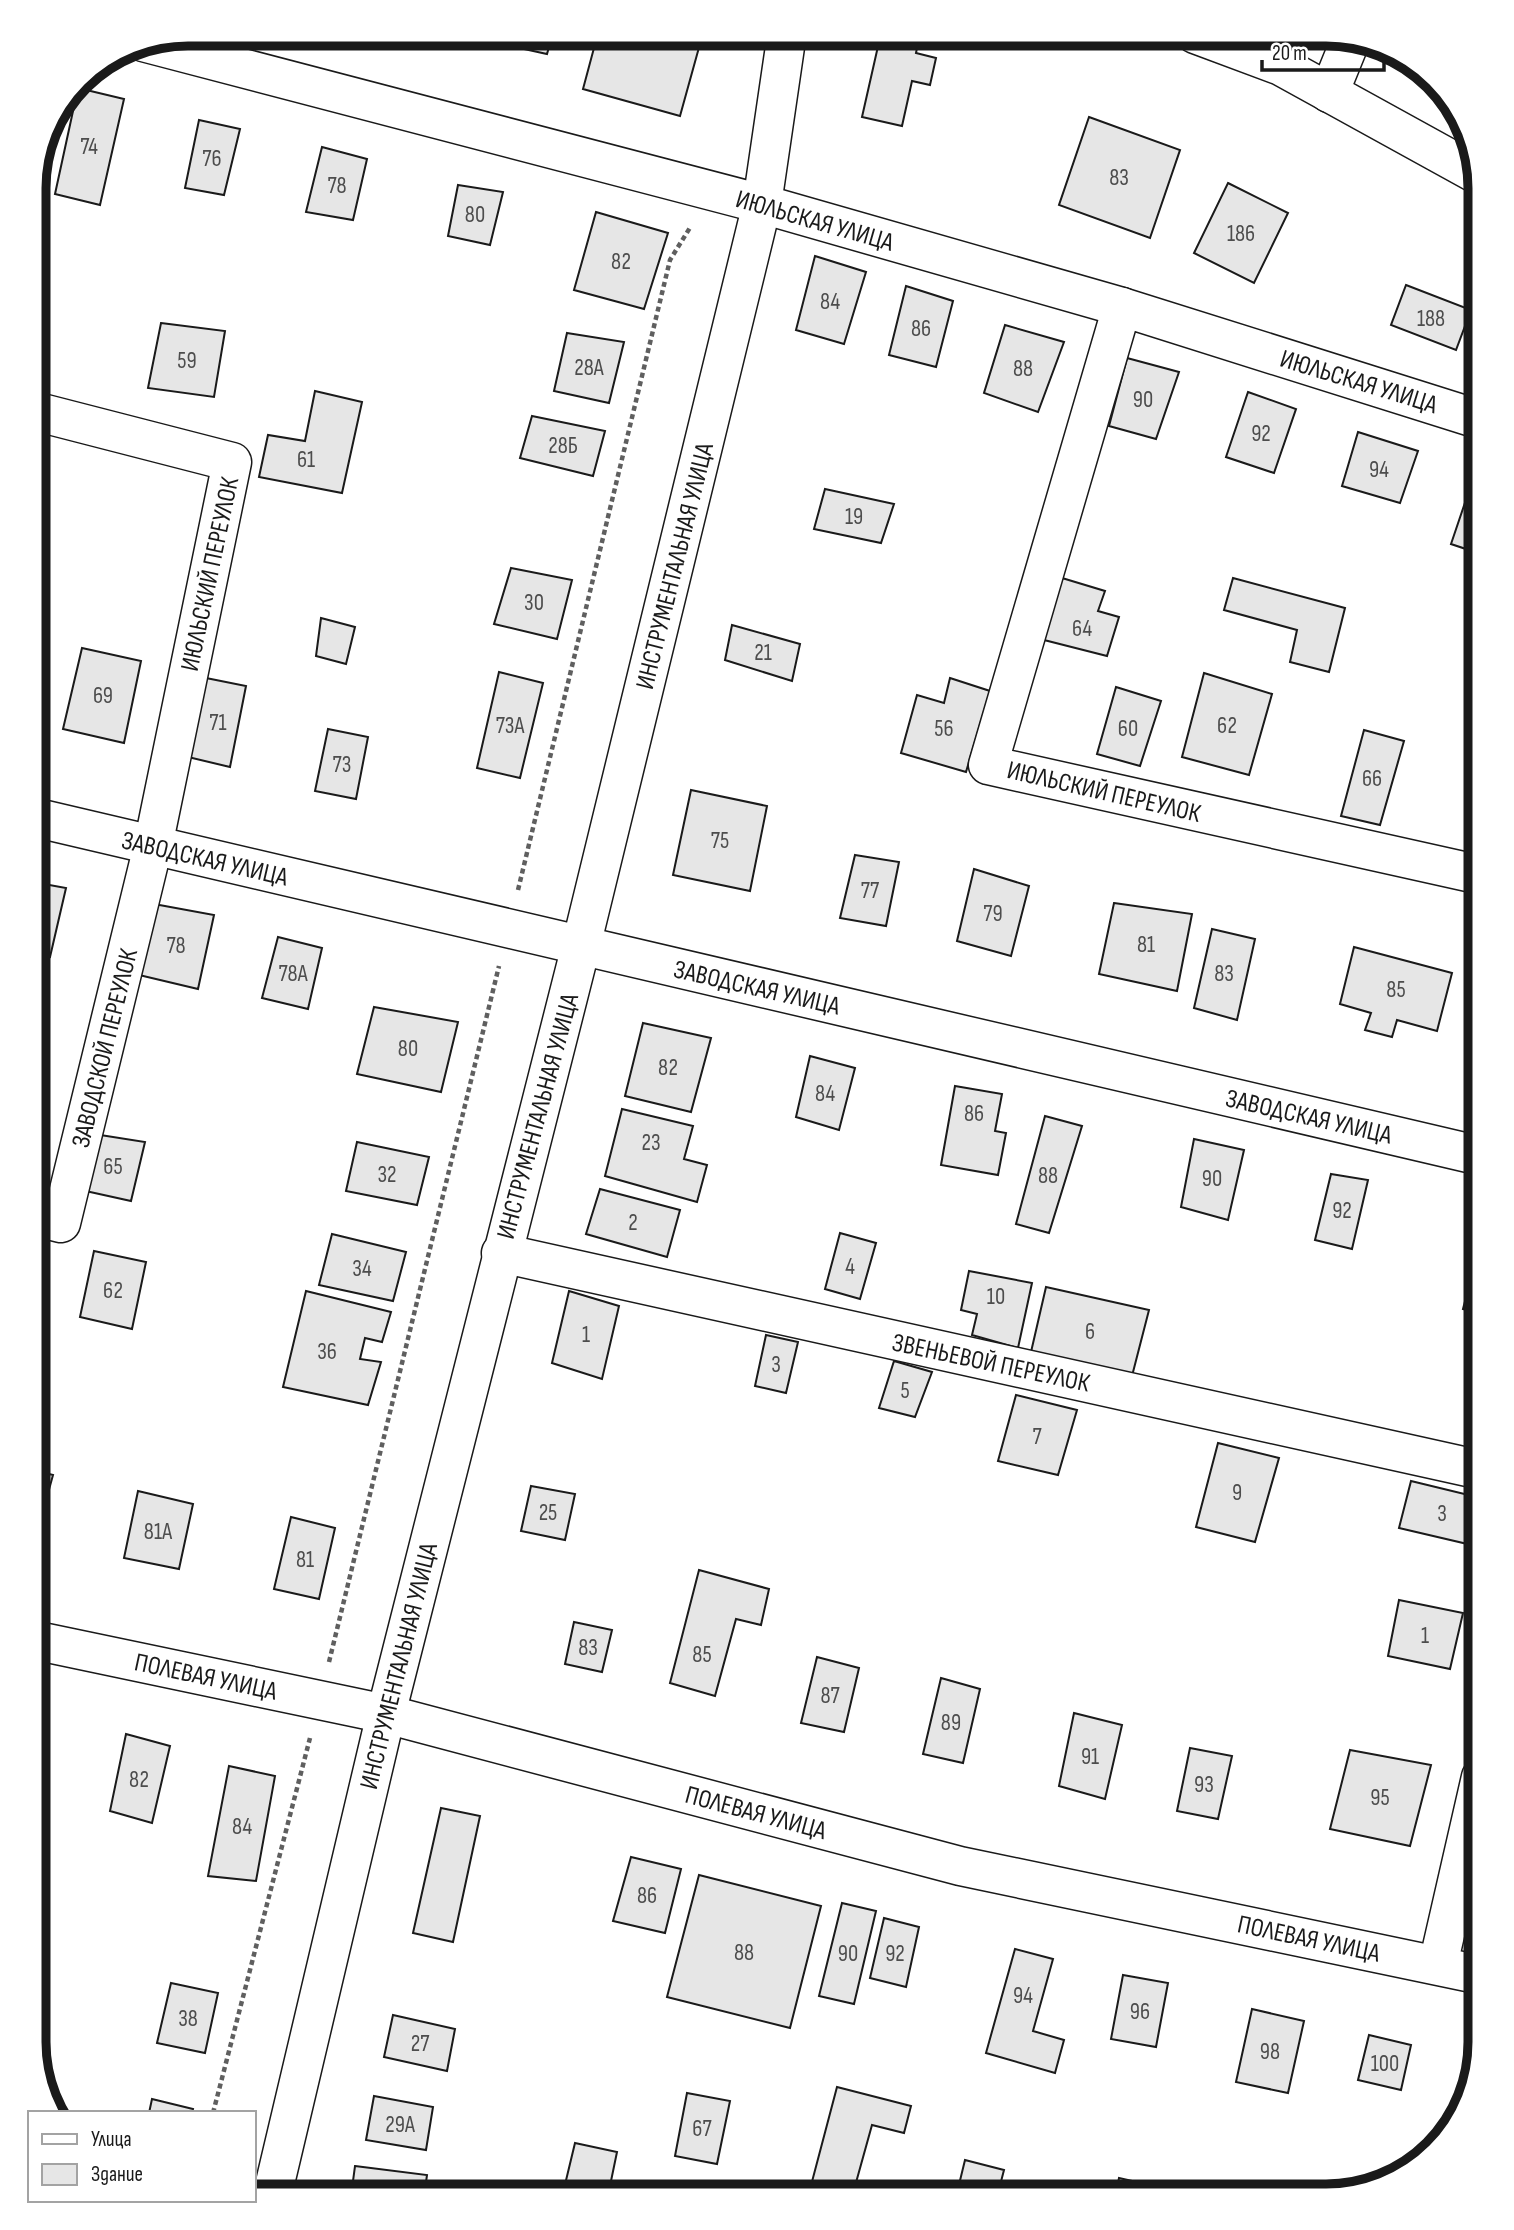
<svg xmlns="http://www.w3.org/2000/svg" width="1514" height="2230" viewBox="0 0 1514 2230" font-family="'Sofia Sans Condensed',sans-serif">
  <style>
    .building { fill: #e6e6e6; stroke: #1a1a1a; stroke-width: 2 }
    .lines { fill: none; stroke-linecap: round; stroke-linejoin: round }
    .minor-casing { stroke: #1a1a1a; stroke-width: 41 }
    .major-casing { stroke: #1a1a1a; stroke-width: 41 }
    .path { stroke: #5f5f5f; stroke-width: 4.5; stroke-dasharray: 5 3.5; stroke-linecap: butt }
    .minor { stroke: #fff; stroke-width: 38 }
    .major { stroke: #fff; stroke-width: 38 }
    .labels { text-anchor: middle; stroke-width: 5; stroke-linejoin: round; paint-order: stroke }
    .number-label { font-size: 23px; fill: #4d4d4d }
    .street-label { font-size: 26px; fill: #1a1a1a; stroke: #fff }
    .rim { fill: none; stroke: #1a1a1a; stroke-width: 9 }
  </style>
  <rect width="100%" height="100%" fill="#fff"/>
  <g class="building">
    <path d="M504,33H553L547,54L501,44Z"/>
    <path d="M598,33H703L680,116L583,89Z"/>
    <path d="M881,33H920L916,53L936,58L930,85L912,81L902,126L862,117Z"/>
    <path d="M78,88L124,99L100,205L55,194Z"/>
    <path d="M1089,117L1180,150L1150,238L1059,205Z"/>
    <path d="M199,120L240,129L224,195L185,188Z"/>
    <path d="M322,147L367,159L353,220L306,212Z"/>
    <path d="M1228,183L1288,213L1254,283L1194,253Z"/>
    <path d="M458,185L503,192L490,245L448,236Z"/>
    <path d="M596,212L668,233L644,309L574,290Z"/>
    <path d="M815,256L866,272L844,344L796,330Z"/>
    <path d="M1406,285L1471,310L1456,350L1391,325Z"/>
    <path d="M906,286L953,301L936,367L889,355Z"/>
    <path d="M161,323L225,331L214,397L148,388Z"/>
    <path d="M1005,325L1064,342L1038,412L984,393Z"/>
    <path d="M567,333L624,342L609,403L554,391Z"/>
    <path d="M1127,358L1179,372L1156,439L1109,426Z"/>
    <path d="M315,391L362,402L342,493L259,477L268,435L305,441Z"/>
    <path d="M1248,392L1296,409L1274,473L1226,457Z"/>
    <path d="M532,416L605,431L593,476L520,458Z"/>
    <path d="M34,432L44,434L34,477Z"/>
    <path d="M1358,432L1418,451L1400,503L1342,486Z"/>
    <path d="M1473,479L1481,482V554L1451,544Z"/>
    <path d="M825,489L894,504L881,543L814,529Z"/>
    <path d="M511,568L572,580L557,639L494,624Z"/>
    <path d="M1062,578L1105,591L1098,611L1119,617L1107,656L1044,640Z"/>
    <path d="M1233,578L1345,608L1329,672L1290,662L1297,630L1224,610Z"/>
    <path d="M321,618L355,627L346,664L316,656Z"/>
    <path d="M732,625L800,644L792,681L725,660Z"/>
    <path d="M82,648L141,661L124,743L63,729Z"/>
    <path d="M499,672L543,683L520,778L477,768Z"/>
    <path d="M1204,673L1272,694L1249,775L1182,757Z"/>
    <path d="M206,678L246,686L230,767L188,757Z"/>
    <path d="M950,678L990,691L966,772L901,753L917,695L944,703Z"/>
    <path d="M1116,687L1161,701L1140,766L1097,754Z"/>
    <path d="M328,729L368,737L356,799L315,791Z"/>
    <path d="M1364,730L1404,741L1380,825L1341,816Z"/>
    <path d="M691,790L767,806L750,891L673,875Z"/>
    <path d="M855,855L899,862L886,926L840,918Z"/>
    <path d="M974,869L1029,886L1011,956L957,941Z"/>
    <path d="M33,882L66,888L50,957L33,953Z"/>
    <path d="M1114,903L1192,914L1177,991L1099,974Z"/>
    <path d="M154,904L214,915L198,989L139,975Z"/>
    <path d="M1212,929L1255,939L1237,1020L1194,1008Z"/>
    <path d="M278,937L322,948L308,1009L262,998Z"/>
    <path d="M1354,947L1452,973L1437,1031L1397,1020L1392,1037L1365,1030L1371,1013L1340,1004Z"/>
    <path d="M374,1007L458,1022L441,1092L357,1074Z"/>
    <path d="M643,1023L711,1038L691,1112L625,1096Z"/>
    <path d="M810,1056L855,1068L839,1130L796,1117Z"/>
    <path d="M955,1086L1002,1094L995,1131L1006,1133L998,1175L941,1165Z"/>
    <path d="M622,1109L693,1126L684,1159L707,1165L697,1202L605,1176Z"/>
    <path d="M1045,1116L1082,1126L1049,1233L1016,1224Z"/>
    <path d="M94,1134L145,1142L131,1201L81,1190Z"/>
    <path d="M1194,1139L1244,1150L1228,1220L1181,1207Z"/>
    <path d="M357,1142L429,1157L417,1205L346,1191Z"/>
    <path d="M1331,1174L1368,1180L1352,1249L1315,1240Z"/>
    <path d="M600,1189L680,1210L667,1257L586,1234Z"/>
    <path d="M840,1233L876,1243L860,1299L825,1289Z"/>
    <path d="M332,1234L406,1252L393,1301L319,1285Z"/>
    <path d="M1481,1239V1314L1463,1309Z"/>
    <path d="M94,1251L146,1262L132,1329L80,1317Z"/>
    <path d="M969,1271L1032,1283L1018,1348L972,1335L977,1314L961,1310Z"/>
    <path d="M1046,1287L1149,1310L1132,1376L1031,1352Z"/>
    <path d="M306,1291L391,1312L382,1342L365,1338L360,1359L381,1362L368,1405L283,1387Z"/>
    <path d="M569,1291L619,1306L602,1379L552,1363Z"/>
    <path d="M766,1335L798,1342L786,1393L755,1386Z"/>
    <path d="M894,1361L932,1372L915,1417L879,1408Z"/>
    <path d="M1016,1395L1077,1410L1058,1475L998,1461Z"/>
    <path d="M1218,1443L1279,1458L1255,1542L1196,1527Z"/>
    <path d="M33,1470L53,1475L36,1537L33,1536Z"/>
    <path d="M1411,1481L1481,1498V1531L1476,1546L1399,1528Z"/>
    <path d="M531,1486L575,1494L565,1540L521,1531Z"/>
    <path d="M138,1491L193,1504L179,1569L124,1558Z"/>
    <path d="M291,1517L335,1528L319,1599L274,1589Z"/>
    <path d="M699,1570L769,1589L761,1625L736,1619L715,1696L670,1683Z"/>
    <path d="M1399,1600L1463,1613L1450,1669L1388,1656Z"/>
    <path d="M574,1622L612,1630L602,1672L565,1664Z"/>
    <path d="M817,1657L859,1668L844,1732L801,1723Z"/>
    <path d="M941,1678L980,1689L963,1763L923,1754Z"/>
    <path d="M1074,1713L1122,1725L1105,1799L1059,1786Z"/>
    <path d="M126,1734L170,1746L152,1823L110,1811Z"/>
    <path d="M1190,1748L1232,1756L1218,1819L1177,1811Z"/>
    <path d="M1350,1750L1431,1765L1410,1846L1330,1829Z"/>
    <path d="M229,1766L275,1776L256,1881L208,1876Z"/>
    <path d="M441,1808L480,1816L453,1942L413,1933Z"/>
    <path d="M631,1857L681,1869L665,1933L613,1921Z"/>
    <path d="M699,1875L821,1906L790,2028L667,1997Z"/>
    <path d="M842,1903L876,1911L854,2004L819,1996Z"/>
    <path d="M884,1918L919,1927L906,1987L870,1978Z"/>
    <path d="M1015,1949L1053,1959L1033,2031L1064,2040L1055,2073L986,2053Z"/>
    <path d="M1123,1975L1168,1983L1156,2047L1111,2039Z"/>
    <path d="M171,1983L218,1993L205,2053L157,2043Z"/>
    <path d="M1252,2009L1304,2021L1288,2093L1236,2082Z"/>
    <path d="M393,2015L455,2029L447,2071L384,2057Z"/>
    <path d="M1369,2035L1411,2045L1401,2090L1358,2080Z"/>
    <path d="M837,2087L911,2106L904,2133L872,2125L852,2197H822L809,2193Z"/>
    <path d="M687,2093L730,2101L717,2164L675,2156Z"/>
    <path d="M374,2096L433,2107L426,2150L366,2140Z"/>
    <path d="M152,2099L193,2109L192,2113H149Z"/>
    <path d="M575,2143L617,2152L611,2181L634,2186L631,2197H562Z"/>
    <path d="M965,2160L1004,2170L997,2197H956Z"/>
    <path d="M355,2166L427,2175L424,2197L351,2196Z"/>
    <path d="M1119,2178L1181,2192L1180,2197H1115Z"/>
  </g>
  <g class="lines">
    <defs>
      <g id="minor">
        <path d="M143,42L762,204L1122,307L1481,420"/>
        <path d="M1329,93L1351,39"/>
        <path d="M1122,307L988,765L1481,875"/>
        <path d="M33,817L1481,1156"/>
        <path d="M33,1216L61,1223L153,846L232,462L34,411"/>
        <path d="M501,1253L1481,1470"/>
        <path d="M33,1640L386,1714L960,1866L1481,1975"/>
        <path d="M1438,1965L1481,1777"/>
        <path d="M272,2196L386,1714L581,946L762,204L787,33"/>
      </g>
      <path id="major" d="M1195,34L1281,66L1477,174"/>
    </defs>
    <use href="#minor" class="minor-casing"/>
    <use href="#major" class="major-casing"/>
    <g class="path">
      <path d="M1389,55L1420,68"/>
      <path d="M518,890L670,260L691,226"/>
      <path d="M329,1662L499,966"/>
      <path d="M213,2113L310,1738"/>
    </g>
    <use href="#minor" class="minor"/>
    <use href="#major" class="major"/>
  </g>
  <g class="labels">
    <g class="number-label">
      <text x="89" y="154">74</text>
      <text x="212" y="166">76</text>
      <text x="1119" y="185">83</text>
      <text x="337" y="193">78</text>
      <text x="475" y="222">80</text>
      <text x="1241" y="241">186</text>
      <text x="621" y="269">82</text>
      <text x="830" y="309">84</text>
      <text x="1431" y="326">188</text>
      <text x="921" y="336">86</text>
      <text x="187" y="368">59</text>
      <text x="589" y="375">28А</text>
      <text x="1023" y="376">88</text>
      <text x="1143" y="407">90</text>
      <text x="1261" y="441">92</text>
      <text x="563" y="453">28Б</text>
      <text x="306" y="467">61</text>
      <text x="1379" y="477">94</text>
      <text x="854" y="524">19</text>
      <text x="534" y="610">30</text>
      <text x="1082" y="636">64</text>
      <text x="763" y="660">21</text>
      <text x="103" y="703">69</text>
      <text x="218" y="730">71</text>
      <text x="510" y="733">73А</text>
      <text x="1227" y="733">62</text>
      <text x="944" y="736">56</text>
      <text x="1128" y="736">60</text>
      <text x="342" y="772">73</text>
      <text x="1372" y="786">66</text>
      <text x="720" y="848">75</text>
      <text x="870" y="898">77</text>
      <text x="993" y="921">79</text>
      <text x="1146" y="952">81</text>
      <text x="176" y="953">78</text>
      <text x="293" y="981">78А</text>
      <text x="1224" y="981">83</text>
      <text x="1396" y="997">85</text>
      <text x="408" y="1056">80</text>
      <text x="668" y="1075">82</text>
      <text x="825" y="1101">84</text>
      <text x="974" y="1121">86</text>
      <text x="651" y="1150">23</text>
      <text x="113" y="1174">65</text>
      <text x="387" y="1182">32</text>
      <text x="1048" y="1183">88</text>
      <text x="1212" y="1186">90</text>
      <text x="1342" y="1218">92</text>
      <text x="633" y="1230">2</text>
      <text x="850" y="1274">4</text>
      <text x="362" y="1276">34</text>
      <text x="113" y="1298">62</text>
      <text x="996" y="1304">10</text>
      <text x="1090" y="1339">6</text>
      <text x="586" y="1342">1</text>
      <text x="327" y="1359">36</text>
      <text x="776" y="1372">3</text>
      <text x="905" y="1398">5</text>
      <text x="1037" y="1444">7</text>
      <text x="1237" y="1500">9</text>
      <text x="548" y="1520">25</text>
      <text x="1442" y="1521">3</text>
      <text x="158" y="1539">81А</text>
      <text x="305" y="1567">81</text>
      <text x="1425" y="1643">1</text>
      <text x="588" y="1655">83</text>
      <text x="702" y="1662">85</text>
      <text x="830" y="1703">87</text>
      <text x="951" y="1730">89</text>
      <text x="1090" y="1764">91</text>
      <text x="139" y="1787">82</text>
      <text x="1204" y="1792">93</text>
      <text x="1380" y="1805">95</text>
      <text x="242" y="1834">84</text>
      <text x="647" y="1903">86</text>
      <text x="744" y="1960">88</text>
      <text x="848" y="1961">90</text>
      <text x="895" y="1961">92</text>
      <text x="1023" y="2003">94</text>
      <text x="1140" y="2019">96</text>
      <text x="188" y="2026">38</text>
      <text x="420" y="2051">27</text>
      <text x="1270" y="2059">98</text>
      <text x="1385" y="2071">100</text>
      <text x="400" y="2132">29А</text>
      <text x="702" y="2136">67</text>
    </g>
    <g class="street-label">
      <text transform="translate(815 220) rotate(16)" y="9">ИЮЛЬСКАЯ УЛИЦА</text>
      <text transform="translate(1359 381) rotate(17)" y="9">ИЮЛЬСКАЯ УЛИЦА</text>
      <text transform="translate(674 566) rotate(-76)" y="9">ИНСТРУМЕНТАЛЬНАЯ УЛИЦА</text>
      <text transform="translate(209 574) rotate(-78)" y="9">ИЮЛЬСКИЙ ПЕРЕУЛОК</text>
      <text transform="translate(1104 791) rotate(13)" y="9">ИЮЛЬСКИЙ ПЕРЕУЛОК</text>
      <text transform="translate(205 858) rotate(13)" y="9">ЗАВОДСКАЯ УЛИЦА</text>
      <text transform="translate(757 987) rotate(13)" y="9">ЗАВОДСКАЯ УЛИЦА</text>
      <text transform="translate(104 1048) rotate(-76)" y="9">ЗАВОДСКОЙ ПЕРЕУЛОК</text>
      <text transform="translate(537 1116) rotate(-75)" y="9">ИНСТРУМЕНТАЛЬНАЯ УЛИЦА</text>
      <text transform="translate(1309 1116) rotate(13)" y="9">ЗАВОДСКАЯ УЛИЦА</text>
      <text transform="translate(991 1362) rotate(12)" y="9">ЗВЕНЬЕВОЙ ПЕРЕУЛОК</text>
      <text transform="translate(398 1666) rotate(-76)" y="9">ИНСТРУМЕНТАЛЬНАЯ УЛИЦА</text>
      <text transform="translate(206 1676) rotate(12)" y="9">ПОЛЕВАЯ УЛИЦА</text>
      <text transform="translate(756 1812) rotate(15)" y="9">ПОЛЕВАЯ УЛИЦА</text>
      <text transform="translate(1309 1938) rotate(12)" y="9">ПОЛЕВАЯ УЛИЦА</text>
    </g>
  </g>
  <path d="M0 0H1514V2230H0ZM188 46H1326A142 142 0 0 1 1468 188V2042A142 142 0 0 1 1326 2184H188A142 142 0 0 1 46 2042V188A142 142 0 0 1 188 46Z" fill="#fff" fill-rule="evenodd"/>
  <path class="rim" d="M188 46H1326A142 142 0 0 1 1468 188V2042A142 142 0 0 1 1326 2184H188A142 142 0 0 1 46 2042V188A142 142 0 0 1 188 46Z"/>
  <rect x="28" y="2111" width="228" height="91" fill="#ffffff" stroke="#a3a3a3" stroke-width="2"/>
  <rect x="42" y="2134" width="35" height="10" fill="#ffffff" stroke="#a3a3a3" stroke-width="2"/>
  <text x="91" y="2146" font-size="21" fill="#1a1a1a">Улица</text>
  <rect x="42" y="2164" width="35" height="21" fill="#e6e6e6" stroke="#a3a3a3" stroke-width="2"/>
  <text x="91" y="2181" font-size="21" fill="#1a1a1a">Здание</text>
  <path d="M1262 60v10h122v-10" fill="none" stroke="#1a1a1a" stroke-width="3.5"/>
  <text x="1272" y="60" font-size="21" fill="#1a1a1a" stroke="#ffffff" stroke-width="5" paint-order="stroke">20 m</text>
</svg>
